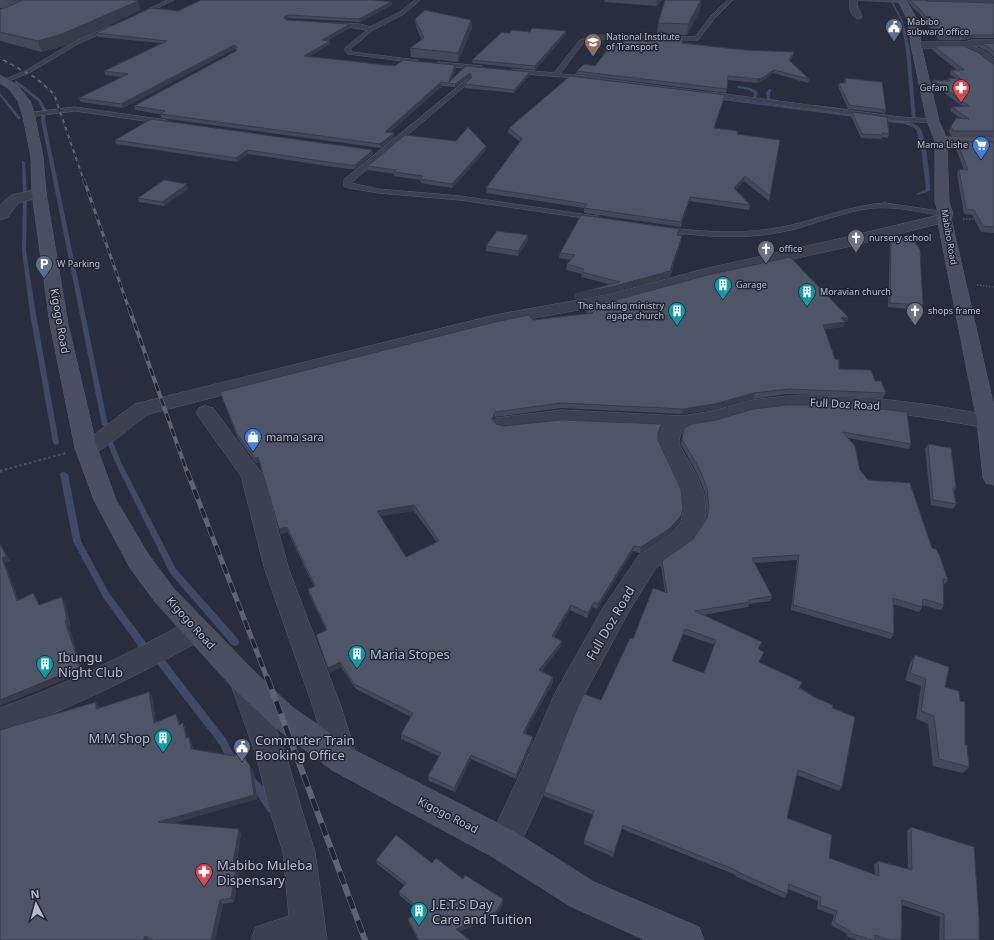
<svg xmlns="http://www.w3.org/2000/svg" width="994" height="940" viewBox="0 0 994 940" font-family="'Noto Sans',sans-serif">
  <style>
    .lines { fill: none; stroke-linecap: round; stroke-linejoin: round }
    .stream { fill: #3f4a66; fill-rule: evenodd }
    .lane-casing { stroke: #565c69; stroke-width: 1 }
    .street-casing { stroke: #565c69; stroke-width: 1 }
    .secondary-casing { stroke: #565c69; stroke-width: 1 }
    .path-far2 { stroke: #48575c; stroke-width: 1.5; stroke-dasharray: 1.5 1.5; stroke-linecap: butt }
    .path-far1 { stroke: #48575c; stroke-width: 2; stroke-dasharray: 2.5 2.5; stroke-linecap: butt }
    .path { stroke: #48575c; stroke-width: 3; stroke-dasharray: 3.5 3.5; stroke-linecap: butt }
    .lane { fill: #3b414f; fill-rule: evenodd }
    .street { fill: #3b414f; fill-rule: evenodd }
    .secondary { fill: #4a4f61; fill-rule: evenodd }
    .rail-far4-casing { stroke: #5e6475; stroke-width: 2 }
    .rail-far3-casing { stroke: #5e6475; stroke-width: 3 }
    .rail-far2-casing { stroke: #5e6475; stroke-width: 4 }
    .rail-far1-casing { stroke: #5e6475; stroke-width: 5 }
    .rail-casing { stroke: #5e6475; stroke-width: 6 }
    .rail-far4 { stroke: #202634; stroke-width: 1.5; stroke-dasharray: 4; stroke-linecap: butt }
    .rail-far3 { stroke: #202634; stroke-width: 2; stroke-dasharray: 6; stroke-linecap: butt }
    .rail-far2 { stroke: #202634; stroke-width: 2.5; stroke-dasharray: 8; stroke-linecap: butt }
    .rail-far1 { stroke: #202634; stroke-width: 3.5; stroke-dasharray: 10; stroke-linecap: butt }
    .rail { stroke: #202634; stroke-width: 4.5; stroke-dasharray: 13; stroke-linecap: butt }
    .wall { fill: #434959; fill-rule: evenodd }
    .shaded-wall { fill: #373c48 }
    .building { fill: #4e5567; stroke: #373c48; fill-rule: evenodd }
    .labels { text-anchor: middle; stroke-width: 3; stroke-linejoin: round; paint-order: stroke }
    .far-poi-label { font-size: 9px; fill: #b8bcc9; stroke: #202634; text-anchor: start }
    .far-street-label { font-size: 9px; fill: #b8bcc9; stroke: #202634 }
    .street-label { font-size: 11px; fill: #b8bcc9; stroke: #202634 }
    .poi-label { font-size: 11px; fill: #b8bcc9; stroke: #202634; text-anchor: start }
    .near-street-label { font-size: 13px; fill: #b8bcc9; stroke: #202634 }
    .near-poi-label { font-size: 13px; fill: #b8bcc9; stroke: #202634; text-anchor: start }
  </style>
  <rect width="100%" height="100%" fill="#282e3e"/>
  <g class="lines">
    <g class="stream">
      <path d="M890,0H892L903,21L910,50L916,120L914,121L905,119L907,118L912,119L906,50L901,21Z"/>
      <path d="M574,74L718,93L720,94L718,95L575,76Z"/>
      <path d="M15,81H17L40,99L46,109L45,120L108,425L105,427L102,425L41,120L42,109L38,101L15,83Z"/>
      <path d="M738,86C745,87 753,87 758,93L755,100L745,99L746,97L753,98L754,93L749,90L737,88Z"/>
      <path d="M769,89L772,90L770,93V99L778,100V102L767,101L766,93Z"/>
      <path d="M0,93L20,117V119H18L0,96Z"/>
      <path d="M716,97L861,116L863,117L861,118L715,99Z"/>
      <path d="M815,105L847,109L849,110L847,111L814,107V105Z"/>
      <path d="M879,119C891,120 906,119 916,125C919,126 921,129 922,132C926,143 931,181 930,191L918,195L916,194L926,189L921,148L916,129L905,124L878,121L877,120Z"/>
      <path d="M22,161L25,162L27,195L26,251L36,314L59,443L56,445L53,443L30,314L22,251L23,195Z"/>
      <path d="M108,440H112L113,442L121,462L176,569L238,639L239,642L238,645L235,646L232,645L170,573L115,462L107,442Z"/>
      <path d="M62,472H64L68,474L81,541L109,593L150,648L157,650L226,739L238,763L236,766L233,768L230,766L220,745L151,656L144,654L103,597L73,541L60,474Z"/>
      <path d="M246,773C259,779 272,795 277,808L276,812L272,813L268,812L257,795L243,781L241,778L243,775Z"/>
    </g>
    <defs>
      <g id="lane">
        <path d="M168,0H174L140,16L136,15Z"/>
        <path d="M415,0H420L404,14L373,30L350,49L352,52L417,60L419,61V63L348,54L344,49L345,48L367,30L335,25L333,24V23L360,24L370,27L400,12Z"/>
        <path d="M728,0H733L714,19L698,40L595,39L584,42L560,74L584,76L586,77V79L513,73L510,71L513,69L554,73L580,40L595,35L695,37L710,17Z"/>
        <path d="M110,26L115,27L76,45L29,73L6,82L1,81L25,71L72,43Z"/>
        <path d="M439,62L481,66L484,68L481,70L437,65L436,64Z"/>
        <path d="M469,78L471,79V81L351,183L378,189L460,196L595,216H598V220L460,200L378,193L349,188L344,186V180Z"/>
        <path d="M710,92L900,117L933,119L936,121L933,123L900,121L708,95V93Z"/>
        <path d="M75,107L166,120L169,122L166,124L75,111L28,117L25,115L28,113Z"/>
        <path d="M885,203L946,212L950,214L946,216C922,213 898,206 873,208C845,211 818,223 791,230C757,238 722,238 687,234C679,234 664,234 658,229L662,227C703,232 746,235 787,226C820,219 851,205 885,203Z"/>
      </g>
      <g id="street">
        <path d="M850,0H858L857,5L862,16L861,18L858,19C851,17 848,6 850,0Z"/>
        <path d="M921,0H994V6L925,3Z"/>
        <path d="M972,40H994V46H973L986,52L994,59V67L990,66L978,56L962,48H916L911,45L916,42H964Z"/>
        <path d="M39,189L44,190L46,193L44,196L18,203L7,218L0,220V206L5,200L12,195Z"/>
        <path d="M944,214L949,215L951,218L949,221L847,247L707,278L611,304L495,325L149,414C133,424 104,452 88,455C85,455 82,454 78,453L75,448L78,443L91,437L135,404L495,315L611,294L704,269L847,237Z"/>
        <path d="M787,396H816L873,398L931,405L994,416V426L987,428C912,415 833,400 757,412C742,414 728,421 714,424C700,427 678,423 679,444L697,476L704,494L706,513L704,522L696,537L691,543L656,568L629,611L576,710L545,790L515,856L503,860L491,856L487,844L522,770L555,693L603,608L639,555L669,535L681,522L683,513L681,494L674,476L658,444V438L663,428L561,424L503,430L496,428L493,423L496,418L561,410L682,416L713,411L753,400Z"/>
        <path d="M206,406L213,408L263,475L289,570L340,704L358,760L354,770L343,775L332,770L312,704L265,570L241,476L196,413L199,408Z"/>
        <path d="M196,619L205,622L209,630L205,638C139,675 72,708 0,734V708C65,685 126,655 187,622Z"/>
        <path d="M243,667L253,670L287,758L301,808L315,852L327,940H251L256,927L289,916L283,852L269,808L257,758L229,679L233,670Z"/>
      </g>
      <g id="secondary">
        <path d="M898,0H906L918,21L921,45L939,121L946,137H994V145H947L949,202L953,214L951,218L994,407V485L986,483L983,477L977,421L937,218L939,214L935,202V141L927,121L911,45L908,21Z"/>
        <path d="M0,75L17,85L30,101L35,117L43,157L46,193L68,324L97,448L116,500L148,554L174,589L253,670L292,707L354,750L515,832L594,882L699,927L704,940H645L570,906L491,856L332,770L272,725L233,688L156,603L130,568L94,500L75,448L50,324L32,193L31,157L23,117L18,101L9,89L0,83Z"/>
      </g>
    </defs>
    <use href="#lane" class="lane-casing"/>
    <use href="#street" class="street-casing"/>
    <use href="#secondary" class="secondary-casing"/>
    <g class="path-far2">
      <path d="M963,219H976"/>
      <path d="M977,285L994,287"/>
    </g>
    <path class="path-far1" d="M0,471L66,453"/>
    <path class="path" d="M0,471H2"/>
    <use href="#lane" class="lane"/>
    <use href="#street" class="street"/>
    <use href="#secondary" class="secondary"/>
    <defs>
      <path id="rail-far4" d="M0,58L36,78L54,94L84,181"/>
      <path id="rail-far3" d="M84,180L129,309"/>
      <path id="rail-far2" d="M129,308L187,472"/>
      <path id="rail-far1" d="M187,471L267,678"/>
      <path id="rail" d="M267,677L365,940"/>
    </defs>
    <use href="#rail-far4" class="rail-far4-casing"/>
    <use href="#rail-far3" class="rail-far3-casing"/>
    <use href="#rail-far2" class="rail-far2-casing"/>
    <use href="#rail-far1" class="rail-far1-casing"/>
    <use href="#rail" class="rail-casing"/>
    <use href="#rail-far4" class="rail-far4"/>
    <use href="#rail-far3" class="rail-far3"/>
    <use href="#rail-far2" class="rail-far2"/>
    <use href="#rail-far1" class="rail-far1"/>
    <use href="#rail" class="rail"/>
  </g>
  <g class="wall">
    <path d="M0,0H133L141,10L66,45L42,52L0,41V10L4,8H0Z"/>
    <path d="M605,0H663L656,6L604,2Z"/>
    <path d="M701,0L700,10L687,35H657L658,23Z"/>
    <path d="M859,0H899L898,3L859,1Z"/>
    <path d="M907,0H925L926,1L994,3V38H972L964,40H939L919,13L912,7Z"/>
    <path d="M391,2L392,5L360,22L288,18L286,19L287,20L350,28L328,40L330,41V44L310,56L395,66L456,69L451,79L466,66L529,76L514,93L465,88V84L471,79L470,77L455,87L442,86L389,133H394V138L381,148L161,118L160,114L135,110L134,106L236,51V50L235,49L123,108L81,102L79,98L122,77L105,75L104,71L161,43L98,37L96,33L178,11Z"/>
    <path d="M415,19L471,20L472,28L458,62L411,57L410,48L422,40L416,27Z"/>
    <path d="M566,31V34L535,70L473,63L472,60L510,33Z"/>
    <path d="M683,41V43L745,50L794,52L793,55L790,61L809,79L808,83L773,73L761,82L757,83L728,80L726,93L576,74L577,71Z"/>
    <path d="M994,43V57L987,51L980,48L981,44Z"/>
    <path d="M934,46L994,64V136H951L949,131L951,126L961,118L950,111L952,107L962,106L932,84L933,80L947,81L948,78H955L950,74L951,70H957L932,50Z"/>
    <path d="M845,78L886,110L885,113L848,109L838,86L839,83H844Z"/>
    <path d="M725,95L724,99L714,128L737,134L770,196L769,201L744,181L736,190L750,205L749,210L689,201L681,227L584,213V208L486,193V188L520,142L508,132L509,128Z"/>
    <path d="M852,112L889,134L888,138L882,137L881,139L861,138L851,116Z"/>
    <path d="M115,140L373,154L355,169H348L248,154L237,162L116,144Z"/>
    <path d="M957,142H994V233L981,232L972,215L964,214L957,174L959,169L964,170L955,146Z"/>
    <path d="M486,146V150L452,188L421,183L420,180L394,176V174L368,170V166Z"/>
    <path d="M188,189L164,206L139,202L138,198Z"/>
    <path d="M678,235L681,241L670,277L611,293L574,299L609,284L581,277L582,274L566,270L567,264L571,260L559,258L560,253Z"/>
    <path d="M891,237L923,305L921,310L888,307L890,242Z"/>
    <path d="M528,240L518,256L486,251V246Z"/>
    <path d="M585,305L848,317L847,322H845L843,327L825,329L835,359L839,369L875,381L886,393L883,398L787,394L753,399L713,410L682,414L561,408L495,417L493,421L496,424L503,426L661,429L658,435V440L680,521L668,534L640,553L633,551L597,609L593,607L587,618L570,610L554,637L561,646L541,672L553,677V682L525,733L533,737V741L516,779L471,759L455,792L429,781L428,776L439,756L401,739V734L411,717L356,689L341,667L330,673L316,635L326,630L309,594L308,589L314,587L288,532L281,534L260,462L256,463L238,439L220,392L533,320L588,314L585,310ZM414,511L437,542L406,557L380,516Z"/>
    <path d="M753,409L911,444L909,449L848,438L860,470L868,480L932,548L948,580L944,585H943L944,605L941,610L922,605V607L919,612L893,604L894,634L891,639L791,610L797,560L754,563L772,596L770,601L749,604L748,607L703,615L758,649L760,662L832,708L842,787L839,791L797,775L787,818L829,858L875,875L874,865L878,861L908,869L907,831L911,827L979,940H939L940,917L902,905L901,940H857L846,936L847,934L831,925L834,915L817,909L818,901L788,889L787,894L784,898L735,876L736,875L622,829L613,857L584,844V840L593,815L544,796V792L601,700L633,639L665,592L661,566L662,561L693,539L706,518L707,513L705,493L698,475L681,444L684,428L716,420ZM683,634L715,645L704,673L672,661Z"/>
    <path d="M928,444L956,488L954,492L956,504L953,509L931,505L925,449Z"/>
    <path d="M915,655L945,687L960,701L965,745L969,767L963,773L933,766L928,724L916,719L921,686L905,680L910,663Z"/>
    <path d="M149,692L152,697L156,722L176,714L179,719L180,724L183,723L185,728L187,737L191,742L193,749L253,771L257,799L173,823L241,833L237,863L240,867L234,902L223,904L215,940H0L100,707V708Z"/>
    <path d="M376,860L432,863L503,899V903L497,915L459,932L470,940H418L409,923L408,919L419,911L400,896L399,892L404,885L377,864Z"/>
  </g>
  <g class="shaded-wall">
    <path d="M657,0H663L656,6Z"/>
    <path d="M701,0L700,10L687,35L688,24Z"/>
    <path d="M138,1L141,10L66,45L42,52L38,41Z"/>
    <path d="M391,2L392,5L360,22L359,19Z"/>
    <path d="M288,15V18L285,20L284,18L285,16Z"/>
    <path d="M471,20L472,28L458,62V53Z"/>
    <path d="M350,24V28L322,43V40Z"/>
    <path d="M566,31V34L535,70V66Z"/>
    <path d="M973,35L972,38L964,40L965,37Z"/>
    <path d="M330,41V44L305,59L304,56Z"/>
    <path d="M234,45L235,49L123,108L121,104Z"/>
    <path d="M455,65L456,69L450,83L449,82Z"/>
    <path d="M774,70L773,73L761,82L757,83V79Z"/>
    <path d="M530,72L529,76L514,93V90Z"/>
    <path d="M470,73V77L455,87V84Z"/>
    <path d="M441,82L442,86L385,136V132Z"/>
    <path d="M725,95L724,99L713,132L714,128Z"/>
    <path d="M394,133V138L381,148L380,144Z"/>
    <path d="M486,146V150L452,188V184Z"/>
    <path d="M247,150L248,154L237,162L236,158Z"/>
    <path d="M373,150V154L355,169V165Z"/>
    <path d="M745,176L744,181L733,193L734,188Z"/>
    <path d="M187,184L188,189L164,206L162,202Z"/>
    <path d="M690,197L689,201L681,227V222Z"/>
    <path d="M528,235V240L518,256V251Z"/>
    <path d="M682,236L681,241L670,277L611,293L574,299V294L611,287Z"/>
    <path d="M848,317L847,322H845L843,327L822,330L823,325L841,318Z"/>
    <path d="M754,393L753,399L713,410L682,414L683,409Z"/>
    <path d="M495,412V417L492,424V419Z"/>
    <path d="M662,424L661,429L657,437L658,432Z"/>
    <path d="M258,457L260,462L256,463L255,458Z"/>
    <path d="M414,505V511L378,516L377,511Z"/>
    <path d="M681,516L680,521L668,534L640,553L641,547Z"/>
    <path d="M287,527L288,532L281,534L279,529Z"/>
    <path d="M0,543L10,561L5,563L21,606L17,601L2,558Z"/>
    <path d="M634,546L633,551L597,609L598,604Z"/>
    <path d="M33,593L37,598L42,610L39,605Z"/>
    <path d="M62,597L65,602L71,626H69L83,672L0,706V700L65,621Z"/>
    <path d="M594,602L593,607L587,618L588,613Z"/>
    <path d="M571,605L570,610L551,641L552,636Z"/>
    <path d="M562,641L561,646L538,675L539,670Z"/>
    <path d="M340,662L341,667L330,673L328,668Z"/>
    <path d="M553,677V682L523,737V733Z"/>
    <path d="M149,692L152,697L157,728L154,723Z"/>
    <path d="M96,702L100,707V714L96,709Z"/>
    <path d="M176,714L179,719L182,730L179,725Z"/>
    <path d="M183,723L185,728L189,743L186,738Z"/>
    <path d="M189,737L191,742L194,753L191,749Z"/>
    <path d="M533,737V741L516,779V775Z"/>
    <path d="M471,755V759L455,792L454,788Z"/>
    <path d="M250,766L253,771L257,799L162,827L158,822Z"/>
    <path d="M239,829L241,833L236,867L233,863Z"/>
    <path d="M237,863L240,867L234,902L231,898Z"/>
    <path d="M503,899V903L497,915L456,933V929Z"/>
    <path d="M220,900L223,904L215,940H211Z"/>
    <path d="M145,936L149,940H143Z"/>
  </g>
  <g class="building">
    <path d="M12,0H133L138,1L62,34L38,41L0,32V10L21,1Z"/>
    <path d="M201,0H373L391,2L359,19L288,15L285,16L284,18L287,20L350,24L322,40L330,41L304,56L395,66L403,60L455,65L449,82L466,66L530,72L514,90L465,84L472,77L470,73L455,84L441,82L385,132L394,133L380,144L160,114L165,111L134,106L236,51L237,47L234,45L121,104L79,98L128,74L104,71L167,41L96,33L151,8L178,11Z"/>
    <path d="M665,0H701L688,24L658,23Z"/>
    <path d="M910,0H925L926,1L994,3V35H973L965,37H941L920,9L913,3Z"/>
    <path d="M425,10L471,20L458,53L410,48L424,38L415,19Z"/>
    <path d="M532,28L566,31L535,66L472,60L502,32L510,33L512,30L530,32Z"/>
    <path d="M617,37L655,40L656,38H684L681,43L745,50L794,52L789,60L809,79L774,70L762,78L757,79L728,76L727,89L577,71L584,64L595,66Z"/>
    <path d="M994,43V52L989,47L981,44Z"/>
    <path d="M934,46H963L979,53L991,63L994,64V131H953L951,126L956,118L969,119L952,107L969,106L933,80L950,81L948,78L961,79L951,70H964Z"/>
    <path d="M570,76L725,95L714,128L738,131L737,134L780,140L770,196L745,176L734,188L750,205L690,197L681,222L584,208L587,204L486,188L522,139L509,128Z"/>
    <path d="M845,78L882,82L886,110L849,105L839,83H846Z"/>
    <path d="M852,112L887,117L889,134L882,133V135L862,134Z"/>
    <path d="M151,119L373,150L355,165H348L247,150L236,158L115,140Z"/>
    <path d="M468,127L486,146L452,184L420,179L423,176L394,172L396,170L368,166L405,135L456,141Z"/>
    <path d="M957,142H994V227L983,226L974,210L966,209L959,169L968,170Z"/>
    <path d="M164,180L187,184L162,202L138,198Z"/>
    <path d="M581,215L679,229L677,235L682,236L670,271L611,287L574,294L620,282L582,272L584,269L567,264L575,255L560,253Z"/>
    <path d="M497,231L528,235L518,251L486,246Z"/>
    <path d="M891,237H912L920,250L923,305L890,303Z"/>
    <path d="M790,257L848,317L841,318L845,322L823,325L835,359L839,360V369L871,370L875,381H881L886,393L789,389L754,393L714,404L683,409L561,403L495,412L492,419L496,424L503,426L561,420L662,424L658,432V440L681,489L683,508L681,516L669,529L641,547L634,546L598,604L594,602L588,613L571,605L552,636L562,641L539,670L553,677L523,733L533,737L516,775L471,755L454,788L428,776L441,753L401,734L413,713L354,684L340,662L328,668L316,635L327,630L308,589L315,586L287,527L279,529L258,457L255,458L237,434L220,392L495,322L529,315L533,320L593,313L585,305L612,301L708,275ZM414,505L439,541L406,557L377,511Z"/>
    <path d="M787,405H845L907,412L911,444L843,432L855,446L860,470L868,480L910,483L932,548L936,549L939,554L948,580L943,579L944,605L923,599L922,607L893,598L894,634L793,605L799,555L752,558L772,596L748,600L750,602L695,611L762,642L758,649L764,652L759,662L802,682L799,688L816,698L833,705L832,708L855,717L842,787L798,770L787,818L832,835L829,858L879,876L878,861L912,870L911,827L974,847L979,917V940H944V914L902,900L901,940H890L875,935V940H872L850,933V931L834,922L837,911L820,905L821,897L789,884L787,894L738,872V871L623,825L614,853L584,840L594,811L544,792L578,706L584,694L601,700L630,638L633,639L653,588L667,593L662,561L693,539L707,518L709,508L707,488L700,470L682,439L684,428L692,424L716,420L753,409ZM685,629L716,640L704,673L672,661Z"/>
    <path d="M928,444L951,448L956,488H953L956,504L933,500Z"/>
    <path d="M0,544L6,556L2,558L17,601L33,593L39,605L62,597L67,620L65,621L80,667L0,700Z"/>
    <path d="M915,655L949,667L945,687L959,691L960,701L965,702V745H967L969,767L939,759L934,716L921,711L926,679L910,673Z"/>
    <path d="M149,692L154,723L176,714L179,725L183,723L186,738L189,737L191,749L234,756L241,752L250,766L254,795L158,822L239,829L233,863H237L231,898L220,900L211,940H153L145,936L143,940H0V730L96,702V709Z"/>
    <path d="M396,835L432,863L436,858L463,879L465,875L503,899L497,911L456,929L470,940H419L408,919L421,910L399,892L406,883L376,860Z"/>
  </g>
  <defs>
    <symbol id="civic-pin" viewBox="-11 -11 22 30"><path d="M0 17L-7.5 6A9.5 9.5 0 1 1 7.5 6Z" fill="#5c6f8a" stroke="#202634"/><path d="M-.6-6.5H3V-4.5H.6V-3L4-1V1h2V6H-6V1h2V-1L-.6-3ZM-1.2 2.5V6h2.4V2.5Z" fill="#fff"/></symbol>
    <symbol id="university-pin" viewBox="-11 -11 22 30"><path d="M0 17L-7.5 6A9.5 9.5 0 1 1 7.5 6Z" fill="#8d6e63" stroke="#202634"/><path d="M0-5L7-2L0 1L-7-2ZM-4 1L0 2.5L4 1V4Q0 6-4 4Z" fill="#fff"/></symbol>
    <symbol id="pharmacy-pin" viewBox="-11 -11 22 30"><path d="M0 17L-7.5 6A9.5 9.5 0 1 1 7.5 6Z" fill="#e0444e" stroke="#202634"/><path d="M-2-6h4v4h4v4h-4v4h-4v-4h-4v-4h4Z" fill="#fff"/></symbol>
    <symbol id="supermarket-pin" viewBox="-11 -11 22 30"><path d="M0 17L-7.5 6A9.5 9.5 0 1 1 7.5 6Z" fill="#3f7fe0" stroke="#202634"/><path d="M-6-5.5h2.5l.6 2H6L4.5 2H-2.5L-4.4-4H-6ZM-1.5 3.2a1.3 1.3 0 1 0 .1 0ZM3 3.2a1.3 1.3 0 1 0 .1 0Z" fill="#fff"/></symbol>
    <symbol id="church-pin" viewBox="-11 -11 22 30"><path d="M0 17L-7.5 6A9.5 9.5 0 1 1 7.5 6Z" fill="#6b7280" stroke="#202634"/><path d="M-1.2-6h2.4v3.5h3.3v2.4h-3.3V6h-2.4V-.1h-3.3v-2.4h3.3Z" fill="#fff"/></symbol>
    <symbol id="parking-pin" viewBox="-11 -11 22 30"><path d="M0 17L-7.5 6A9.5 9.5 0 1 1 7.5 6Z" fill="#5c6f8a" stroke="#202634"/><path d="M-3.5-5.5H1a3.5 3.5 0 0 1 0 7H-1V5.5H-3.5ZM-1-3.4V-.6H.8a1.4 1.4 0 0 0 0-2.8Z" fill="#fff"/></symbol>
    <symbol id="building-pin" viewBox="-11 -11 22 30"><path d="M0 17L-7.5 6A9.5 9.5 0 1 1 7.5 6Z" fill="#0f9aa8" stroke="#202634"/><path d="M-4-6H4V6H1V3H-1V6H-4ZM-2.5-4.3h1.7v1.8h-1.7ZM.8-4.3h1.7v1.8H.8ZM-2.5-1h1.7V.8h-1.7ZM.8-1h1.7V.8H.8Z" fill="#fff"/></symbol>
    <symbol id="shop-pin" viewBox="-11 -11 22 30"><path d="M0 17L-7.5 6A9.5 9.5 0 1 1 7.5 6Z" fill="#3f7fe0" stroke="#202634"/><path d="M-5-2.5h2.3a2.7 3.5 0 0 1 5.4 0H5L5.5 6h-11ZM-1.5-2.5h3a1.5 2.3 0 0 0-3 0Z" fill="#fff"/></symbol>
  </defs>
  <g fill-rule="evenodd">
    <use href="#civic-pin" x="884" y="17" width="20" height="27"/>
    <use href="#university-pin" x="583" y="32" width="20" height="27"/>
    <use href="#pharmacy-pin" x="951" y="78" width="20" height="27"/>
    <use href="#supermarket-pin" x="971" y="135" width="20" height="27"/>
    <use href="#church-pin" x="846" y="228" width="20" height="27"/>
    <use href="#church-pin" x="756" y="239" width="20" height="27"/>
    <use href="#parking-pin" x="34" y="254" width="20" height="27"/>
    <use href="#building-pin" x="713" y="275" width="20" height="27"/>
    <use href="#building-pin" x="797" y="282" width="20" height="27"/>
    <use href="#building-pin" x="667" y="301" width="20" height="27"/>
    <use href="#church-pin" x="905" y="301" width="20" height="27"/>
    <use href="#shop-pin" x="243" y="427" width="20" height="27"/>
    <use href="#building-pin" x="347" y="644" width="20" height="27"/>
    <use href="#building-pin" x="35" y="654" width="20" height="27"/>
    <use href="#building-pin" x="153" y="728" width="20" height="27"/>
    <use href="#civic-pin" x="232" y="737" width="20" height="27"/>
    <use href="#pharmacy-pin" x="194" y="862" width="20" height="27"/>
    <use href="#building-pin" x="409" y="901" width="20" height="27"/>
  </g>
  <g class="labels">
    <g class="far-poi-label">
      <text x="907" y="25">Mabibo<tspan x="907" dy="10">subward office</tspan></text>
      <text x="606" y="40">National Institute<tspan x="606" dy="10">of Transport</tspan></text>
      <text x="948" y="91" text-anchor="end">Gefam</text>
      <text x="968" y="148" text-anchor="end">Mama Lishe</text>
      <text x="869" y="241">nursery school</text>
      <text x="779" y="252">office</text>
      <text x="57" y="267">W Parking</text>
      <text x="736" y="288">Garage</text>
      <text x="820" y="295">Moravian church</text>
      <text x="664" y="309" text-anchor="end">The healing ministry<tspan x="664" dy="10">agape church</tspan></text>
      <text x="928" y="314">shops frame</text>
    </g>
    <g class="far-street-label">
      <text transform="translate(949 237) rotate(80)" y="3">Mabibo Road</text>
    </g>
    <g class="street-label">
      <text transform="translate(60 321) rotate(80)" y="4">Kigogo Road</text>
      <text transform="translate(845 404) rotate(3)" y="4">Full Doz Road</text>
      <text transform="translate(191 623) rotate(48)" y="4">Kigogo Road</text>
      <text transform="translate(448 815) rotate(27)" y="4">Kigogo Road</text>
    </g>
    <g class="poi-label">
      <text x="266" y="441">mama sara</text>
    </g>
    <g class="near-street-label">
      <text transform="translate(610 623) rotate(-60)" y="5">Full Doz Road</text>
    </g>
    <g class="near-poi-label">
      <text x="370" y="659">Maria Stopes</text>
      <text x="58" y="662">Ibungu<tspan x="58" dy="15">Night Club</tspan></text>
      <text x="150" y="743" text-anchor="end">M.M Shop</text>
      <text x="255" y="745">Commuter Train<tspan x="255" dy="15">Booking Office</tspan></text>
      <text x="217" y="870">Mabibo Muleba<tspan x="217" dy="15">Dispensary</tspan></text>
      <text x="432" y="909">J.E.T.S Day<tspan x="432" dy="15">Care and Tuition</tspan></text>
    </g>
  </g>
  <g transform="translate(36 904) rotate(354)" stroke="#202634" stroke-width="3" paint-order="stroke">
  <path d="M0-3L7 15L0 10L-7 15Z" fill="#b8bcc9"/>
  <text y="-6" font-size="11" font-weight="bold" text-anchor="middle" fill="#b8bcc9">N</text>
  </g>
</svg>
